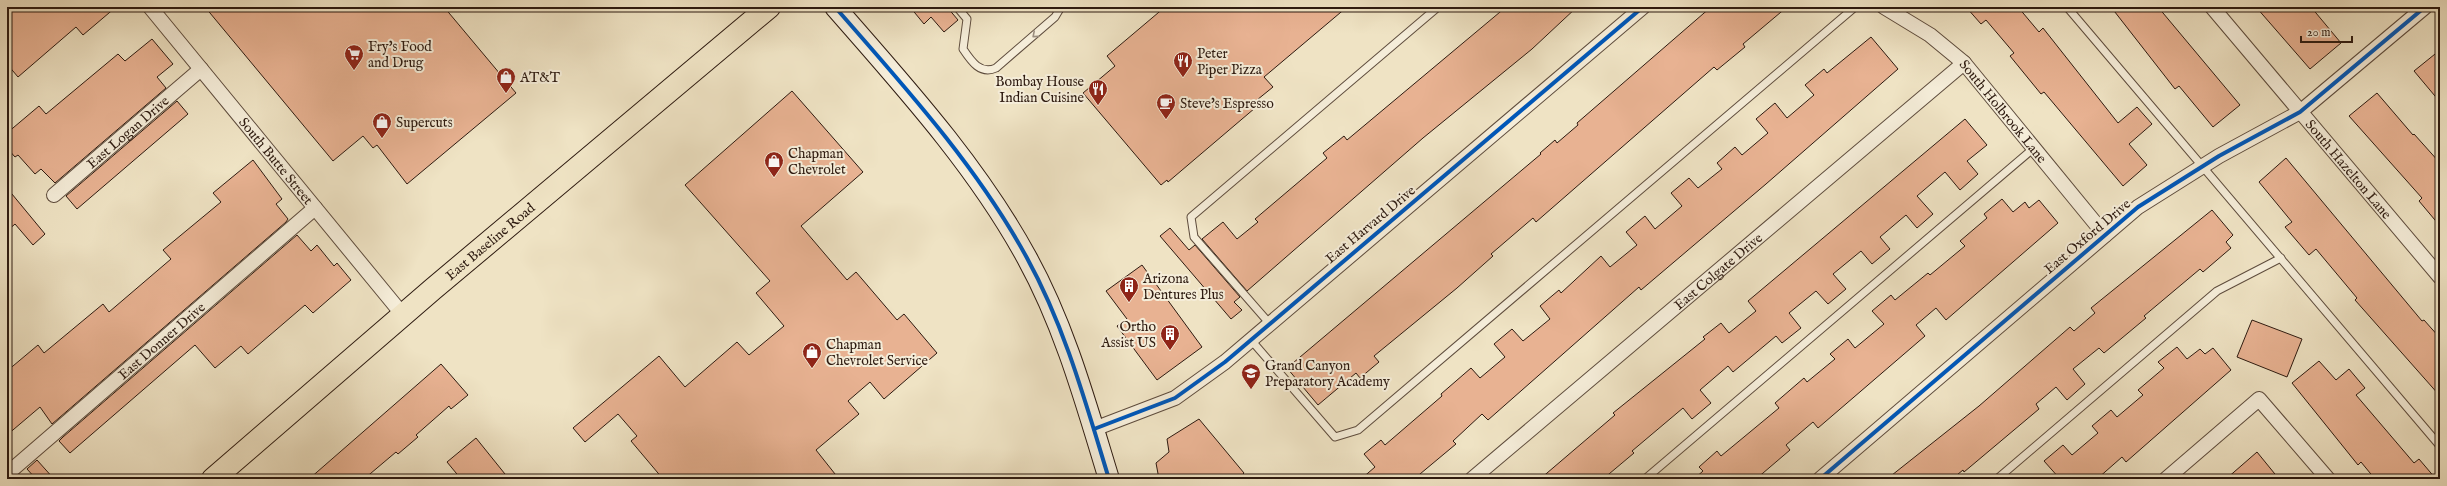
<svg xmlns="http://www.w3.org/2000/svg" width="2447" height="486" viewBox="0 0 2447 486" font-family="'IM FELL English',serif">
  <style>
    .building { fill: #e8b292; stroke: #2d1a10 }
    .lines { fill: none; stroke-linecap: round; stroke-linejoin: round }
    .service-casing { stroke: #5e4c3d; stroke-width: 9 }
    .minor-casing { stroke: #5e4c3d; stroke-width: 16 }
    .secondary-casing { stroke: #2d1a10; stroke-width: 22 }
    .primary-casing { stroke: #2d1a10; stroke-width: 24 }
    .service { stroke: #f5edd9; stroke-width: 7 }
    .minor { stroke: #f5edd9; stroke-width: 14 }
    .secondary { stroke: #f5edd9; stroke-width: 20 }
    .primary { stroke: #efe3c4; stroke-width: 22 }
    .cycleway-casing { stroke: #f5edd9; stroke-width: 6 }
    .cycleway { stroke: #0057b8; stroke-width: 4 }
    .oneway { stroke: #9b8e7f }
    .labels { text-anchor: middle; stroke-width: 4; stroke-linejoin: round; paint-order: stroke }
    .poi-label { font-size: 14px; fill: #2d1a10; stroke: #f5edd9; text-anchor: start }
    .street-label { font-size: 14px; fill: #2d1a10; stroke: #f5edd9 }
  </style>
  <rect width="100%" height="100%" fill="#efe3c4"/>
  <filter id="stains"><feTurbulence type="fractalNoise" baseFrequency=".005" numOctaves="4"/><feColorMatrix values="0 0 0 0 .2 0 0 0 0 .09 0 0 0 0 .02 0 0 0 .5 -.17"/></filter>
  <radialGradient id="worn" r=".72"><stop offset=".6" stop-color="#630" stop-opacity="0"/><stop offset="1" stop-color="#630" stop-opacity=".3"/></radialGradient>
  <g class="building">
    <path d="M7,7H116L83,35L76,27L18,77L7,64Z"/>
    <path d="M205,7H444L516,93L407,184L377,145L373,148L363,136L333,161Z"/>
    <path d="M910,7H947L958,20L944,32L931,17L924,24Z"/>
    <path d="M1165,7H1347L1264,77L1273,87L1252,104L1255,108L1168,182L1167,180L1161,185L1083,93L1115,66L1107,56Z"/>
    <path d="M1506,7H1577L1532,49L1423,138L1247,291L1202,239L1223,222L1237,239L1258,222L1255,219L1327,158L1323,153L1344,136L1347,140Z"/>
    <path d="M1711,7H1787L1743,44L1745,47L1717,70L1714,67L1536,222L1533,218L1491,254L1493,256L1457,288L1374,356L1379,362L1360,378L1356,373L1318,405L1287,368L1541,154L1540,153L1555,140L1557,143L1578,125L1577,123Z"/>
    <path d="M1966,7H2018L2039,32L2043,28L2118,123L2137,107L2152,124L2129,144L2147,165L2123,186L2044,92L2041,94L2010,56L2014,53L1986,20L1981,24Z"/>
    <path d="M2111,7H2158L2240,105L2213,127L2179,86L2175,89Z"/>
    <path d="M2256,7H2311L2341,43L2310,69Z"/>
    <path d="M1871,37L1898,69L1766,184L1641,290L1639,287L1488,420L1482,414L1453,441L1456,444L1414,479H1361L1375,467L1364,454L1381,440L1385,445L1442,396L1441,394L1471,368L1480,378L1505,357L1494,344L1512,329L1523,341L1550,319L1540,306L1559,290L1561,293L1601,256L1610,267L1637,245L1626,232L1645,216L1655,229L1682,206L1671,193L1689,178L1698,188L1722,169L1717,163L1735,147L1742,155L1768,133L1756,119L1775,103L1787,118L1814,95L1805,85L1824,69L1827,73Z"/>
    <path d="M152,39L173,64L157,77L166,88L55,183L41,169L35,174L18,155L15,157L7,148V133L39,106L46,114L118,54L125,61Z"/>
    <path d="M2440,50V102L2414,71Z"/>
    <path d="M792,91L863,172L801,226L847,280L856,272L897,320L904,314L937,353L884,399L870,382L848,401L859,414L816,450L839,479H663L631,441L637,436L618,414L585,442L573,428L659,356L685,387L737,342L749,355L784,326L756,293L770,281L685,185Z"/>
    <path d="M2377,93L2413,135L2414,134L2440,163V226L2419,201L2422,198L2349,116Z"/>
    <path d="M177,101L188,114L77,209L66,196Z"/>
    <path d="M1965,119L1987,145L1967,161L1978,174L1960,190L1945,172L1917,196L1933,214L1917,228L1906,215L1880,237L1890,249L1872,264L1861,251L1833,274L1846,289L1828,304L1816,291L1789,313L1801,328L1782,343L1776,336L1733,372L1728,366L1700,390L1711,403L1692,419L1683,408L1632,451L1634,453L1603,479H1540L1615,415L1613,413L1705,339L1703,337L1721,323L1729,333L1756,311L1748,301Z"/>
    <path d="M2286,158L2422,321L2424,320L2440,338V396L2355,300L2357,298L2316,249L2309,255L2285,227L2292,222L2259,182Z"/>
    <path d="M253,160L282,199L276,204L288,219L286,222L52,424L40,407L7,435V371L38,345L44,353L103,304L109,312L171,259L163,250L221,202L213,193Z"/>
    <path d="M7,188L45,234L33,245L15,224L7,231Z"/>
    <path d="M2002,199L2013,212L2025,202L2029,208L2039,200L2058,223L1946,320L1936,308L1916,325L1925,336L1818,428L1813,422L1786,445L1790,450L1756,479H1694L1703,471L1699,467L1717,451L1721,456L1779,408L1775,403L1804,378L1807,382L1835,359L1830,354L1848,339L1855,348L1884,324L1872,311L1891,295L1895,300L1928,273L1930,275L1965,246L1960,241L1987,218L1984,214Z"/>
    <path d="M2212,210L2233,235L2226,242L2231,248L2203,272L2200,269L2144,316L2146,318L2104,353L2099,348L2073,369L2085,384L2067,400L2056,387L2036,404L2039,409L1964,472L1963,470L1952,479H1887L1979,406L2070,327L2074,331L2095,313L2091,308Z"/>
    <path d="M1170,228L1189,250L1195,245L1240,297L1234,302L1242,310L1231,319L1160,236Z"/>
    <path d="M297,235L311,251L317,245L334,266L337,263L351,280L313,313L305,305L248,354L241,346L215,368L195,345L70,453L59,441L63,437Z"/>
    <path d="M1142,265L1202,347L1157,380L1117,326L1127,319L1106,291Z"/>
    <path d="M2252,320L2302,339L2287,377L2237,357Z"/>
    <path d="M2177,347L2187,359L2200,349L2205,354L2213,348L2231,370L2126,462L2122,457L2097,479H2060L2044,461L2063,445L2072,455L2098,433L2092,426L2111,410L2117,417L2143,395L2138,390L2164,368L2158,362Z"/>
    <path d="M2319,361L2336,380L2349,369L2365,388L2356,395L2414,463L2419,459L2436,479H2375L2361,462L2358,465L2292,383Z"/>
    <path d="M441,364L468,395L451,409L449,406L416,435L418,437L398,454L396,452L364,479H309Z"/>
    <path d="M1199,419L1244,473L1238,479H1159L1156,463L1169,452L1167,439Z"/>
    <path d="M476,438L509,479H461L447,462Z"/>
    <path d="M2257,452L2279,479H2226Z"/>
    <path d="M37,460L54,479H36L27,469Z"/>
  </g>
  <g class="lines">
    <defs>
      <g id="service">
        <path d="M957,7L967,19L963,49C971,61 980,75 996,68L1055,17L1061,7"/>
        <path d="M2067,7L2440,446"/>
        <path d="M1270,324L1194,237L1191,217L1438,7"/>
        <path d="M1251,340L1335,437L1358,430L1855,7"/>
        <path d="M1645,479L2034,148"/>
        <path d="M1997,479L2217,291L2281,258"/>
      </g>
      <g id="minor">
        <path id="s1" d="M150,7L403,315"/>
        <path id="s2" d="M1884,7L1930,35L1964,63L2105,235"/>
        <path id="s3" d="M2212,7L2440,277"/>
        <path id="s4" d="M54,195L201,69"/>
        <path d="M1094,429L1175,398L1225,362L1643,7"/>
        <path id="s5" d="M7,474L315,208"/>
        <path id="s6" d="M1472,479L1964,63"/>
        <path d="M1820,479L2138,207L2219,156L2300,112L2425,7"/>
        <path d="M2166,479L2259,399L2328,479"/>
      </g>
      <path id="secondary" d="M835,7C904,86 977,166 1027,258C1065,327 1086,404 1109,479"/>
      <g id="primary">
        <path id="s7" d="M213,479L433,289L769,7"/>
      </g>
    </defs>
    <use href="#service" class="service-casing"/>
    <use href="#minor" class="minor-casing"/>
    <use href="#secondary" class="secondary-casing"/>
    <use href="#primary" class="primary-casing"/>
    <use href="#service" class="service"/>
    <use href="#minor" class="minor"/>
    <use href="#secondary" class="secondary"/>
    <use href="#primary" class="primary"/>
    <defs>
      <g id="cycleway">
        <path d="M835,7C904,86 977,166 1027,258C1065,327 1086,404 1109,479"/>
        <path d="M1094,429L1175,398L1225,362L1643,7"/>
        <path d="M1820,479L2138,207L2219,156L2300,112L2425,7"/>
      </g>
    </defs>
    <use href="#cycleway" class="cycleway-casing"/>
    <use href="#cycleway" class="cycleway"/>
  </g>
  <defs><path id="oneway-chevron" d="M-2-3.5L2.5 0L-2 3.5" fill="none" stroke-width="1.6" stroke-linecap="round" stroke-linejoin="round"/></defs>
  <use class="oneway" href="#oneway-chevron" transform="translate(1035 35) rotate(139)"/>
  <defs>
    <symbol id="supermarket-pin" viewBox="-11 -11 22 30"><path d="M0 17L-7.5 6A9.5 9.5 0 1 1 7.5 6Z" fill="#8f2418" stroke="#f5edd9"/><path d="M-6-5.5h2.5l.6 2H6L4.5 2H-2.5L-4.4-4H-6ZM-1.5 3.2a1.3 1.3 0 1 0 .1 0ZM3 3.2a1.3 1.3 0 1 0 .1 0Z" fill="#fff"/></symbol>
    <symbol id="restaurant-pin" viewBox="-11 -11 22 30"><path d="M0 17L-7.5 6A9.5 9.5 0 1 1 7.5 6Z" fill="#8f2418" stroke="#f5edd9"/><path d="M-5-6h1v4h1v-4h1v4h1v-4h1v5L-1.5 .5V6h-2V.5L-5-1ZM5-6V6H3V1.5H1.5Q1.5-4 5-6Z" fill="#fff"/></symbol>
    <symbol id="shop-pin" viewBox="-11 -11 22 30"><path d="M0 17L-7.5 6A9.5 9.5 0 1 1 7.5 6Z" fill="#8f2418" stroke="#f5edd9"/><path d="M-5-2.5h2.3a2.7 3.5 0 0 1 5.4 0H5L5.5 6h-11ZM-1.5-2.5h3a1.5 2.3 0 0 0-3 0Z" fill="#fff"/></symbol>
    <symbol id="cafe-pin" viewBox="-11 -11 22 30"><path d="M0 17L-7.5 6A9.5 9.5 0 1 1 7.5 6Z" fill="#8f2418" stroke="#f5edd9"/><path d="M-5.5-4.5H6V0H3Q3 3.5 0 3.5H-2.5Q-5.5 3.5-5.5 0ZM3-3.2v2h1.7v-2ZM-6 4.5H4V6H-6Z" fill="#fff"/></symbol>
    <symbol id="building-pin" viewBox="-11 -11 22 30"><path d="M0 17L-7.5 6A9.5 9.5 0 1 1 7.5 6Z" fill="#8f2418" stroke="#f5edd9"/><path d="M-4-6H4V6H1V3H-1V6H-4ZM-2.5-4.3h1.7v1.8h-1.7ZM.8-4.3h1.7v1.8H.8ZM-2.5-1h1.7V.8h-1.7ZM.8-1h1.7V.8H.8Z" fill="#fff"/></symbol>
    <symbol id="school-pin" viewBox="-11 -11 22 30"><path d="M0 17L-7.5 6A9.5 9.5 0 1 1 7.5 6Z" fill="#8f2418" stroke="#f5edd9"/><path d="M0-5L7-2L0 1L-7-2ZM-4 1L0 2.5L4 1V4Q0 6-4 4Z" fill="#fff"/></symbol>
  </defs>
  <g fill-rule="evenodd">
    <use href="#supermarket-pin" x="343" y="43" width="22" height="30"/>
    <use href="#restaurant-pin" x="1172" y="50" width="22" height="30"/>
    <use href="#shop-pin" x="495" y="66" width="22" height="30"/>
    <use href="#restaurant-pin" x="1087" y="78" width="22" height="30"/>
    <use href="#cafe-pin" x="1155" y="92" width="22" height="30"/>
    <use href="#shop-pin" x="371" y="111" width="22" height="30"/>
    <use href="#shop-pin" x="763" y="150" width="22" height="30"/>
    <use href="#building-pin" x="1118" y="275" width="22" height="30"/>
    <use href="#building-pin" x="1159" y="323" width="22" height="30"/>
    <use href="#shop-pin" x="801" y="341" width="22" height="30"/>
    <use href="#school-pin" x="1240" y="362" width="22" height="30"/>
  </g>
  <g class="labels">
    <g class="poi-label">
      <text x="368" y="51">Fry's Food<tspan x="368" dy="16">and Drug</tspan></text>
      <text x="1197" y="58">Peter<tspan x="1197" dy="16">Piper Pizza</tspan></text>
      <text x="520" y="82">AT&amp;T</text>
      <text x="1084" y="86" text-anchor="end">Bombay House<tspan x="1084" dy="16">Indian Cuisine</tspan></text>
      <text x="1180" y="108">Steve's Espresso</text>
      <text x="396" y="127">Supercuts</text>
      <text x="788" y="158">Chapman<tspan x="788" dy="16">Chevrolet</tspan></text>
      <text x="1143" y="283">Arizona<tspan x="1143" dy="16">Dentures Plus</tspan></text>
      <text x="1156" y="331" text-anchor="end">Ortho<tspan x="1156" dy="16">Assist US</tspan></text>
      <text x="826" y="349">Chapman<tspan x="826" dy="16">Chevrolet Service</tspan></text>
      <text x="1265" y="370">Grand Canyon<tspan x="1265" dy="16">Preparatory Academy</tspan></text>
    </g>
    <g class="street-label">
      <text dy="5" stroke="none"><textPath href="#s2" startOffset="160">South Holbrook Lane</textPath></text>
      <text dy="5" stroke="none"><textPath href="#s4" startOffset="97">East Logan Drive</textPath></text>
      <text dy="5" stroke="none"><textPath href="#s1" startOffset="199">South Butte Street</textPath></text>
      <text dy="5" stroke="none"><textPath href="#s3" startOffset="212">South Hazelton Lane</textPath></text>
      <text transform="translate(1370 224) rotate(-40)" y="5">East Harvard Drive</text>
      <text transform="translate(2087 236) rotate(-40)" y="5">East Oxford Drive</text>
      <text dy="5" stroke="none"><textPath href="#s7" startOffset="365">East Baseline Road</textPath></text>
      <text dy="5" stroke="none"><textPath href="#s6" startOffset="322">East Colgate Drive</textPath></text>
      <text dy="5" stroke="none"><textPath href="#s5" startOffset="204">East Donner Drive</textPath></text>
    </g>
  </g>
  <rect width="2447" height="486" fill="none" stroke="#efe3c4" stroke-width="24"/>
  <rect x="8" y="8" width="2431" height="470" fill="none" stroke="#2d1a10" stroke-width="2"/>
  <rect x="12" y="12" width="2423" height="462" fill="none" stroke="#2d1a10"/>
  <path d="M2301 36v6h51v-6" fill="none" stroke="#2d1a10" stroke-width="2"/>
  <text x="2307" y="36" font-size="12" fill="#2d1a10" stroke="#f5edd9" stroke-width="3" paint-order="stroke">20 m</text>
  <rect width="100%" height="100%" filter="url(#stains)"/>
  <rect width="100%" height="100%" fill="url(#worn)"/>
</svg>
